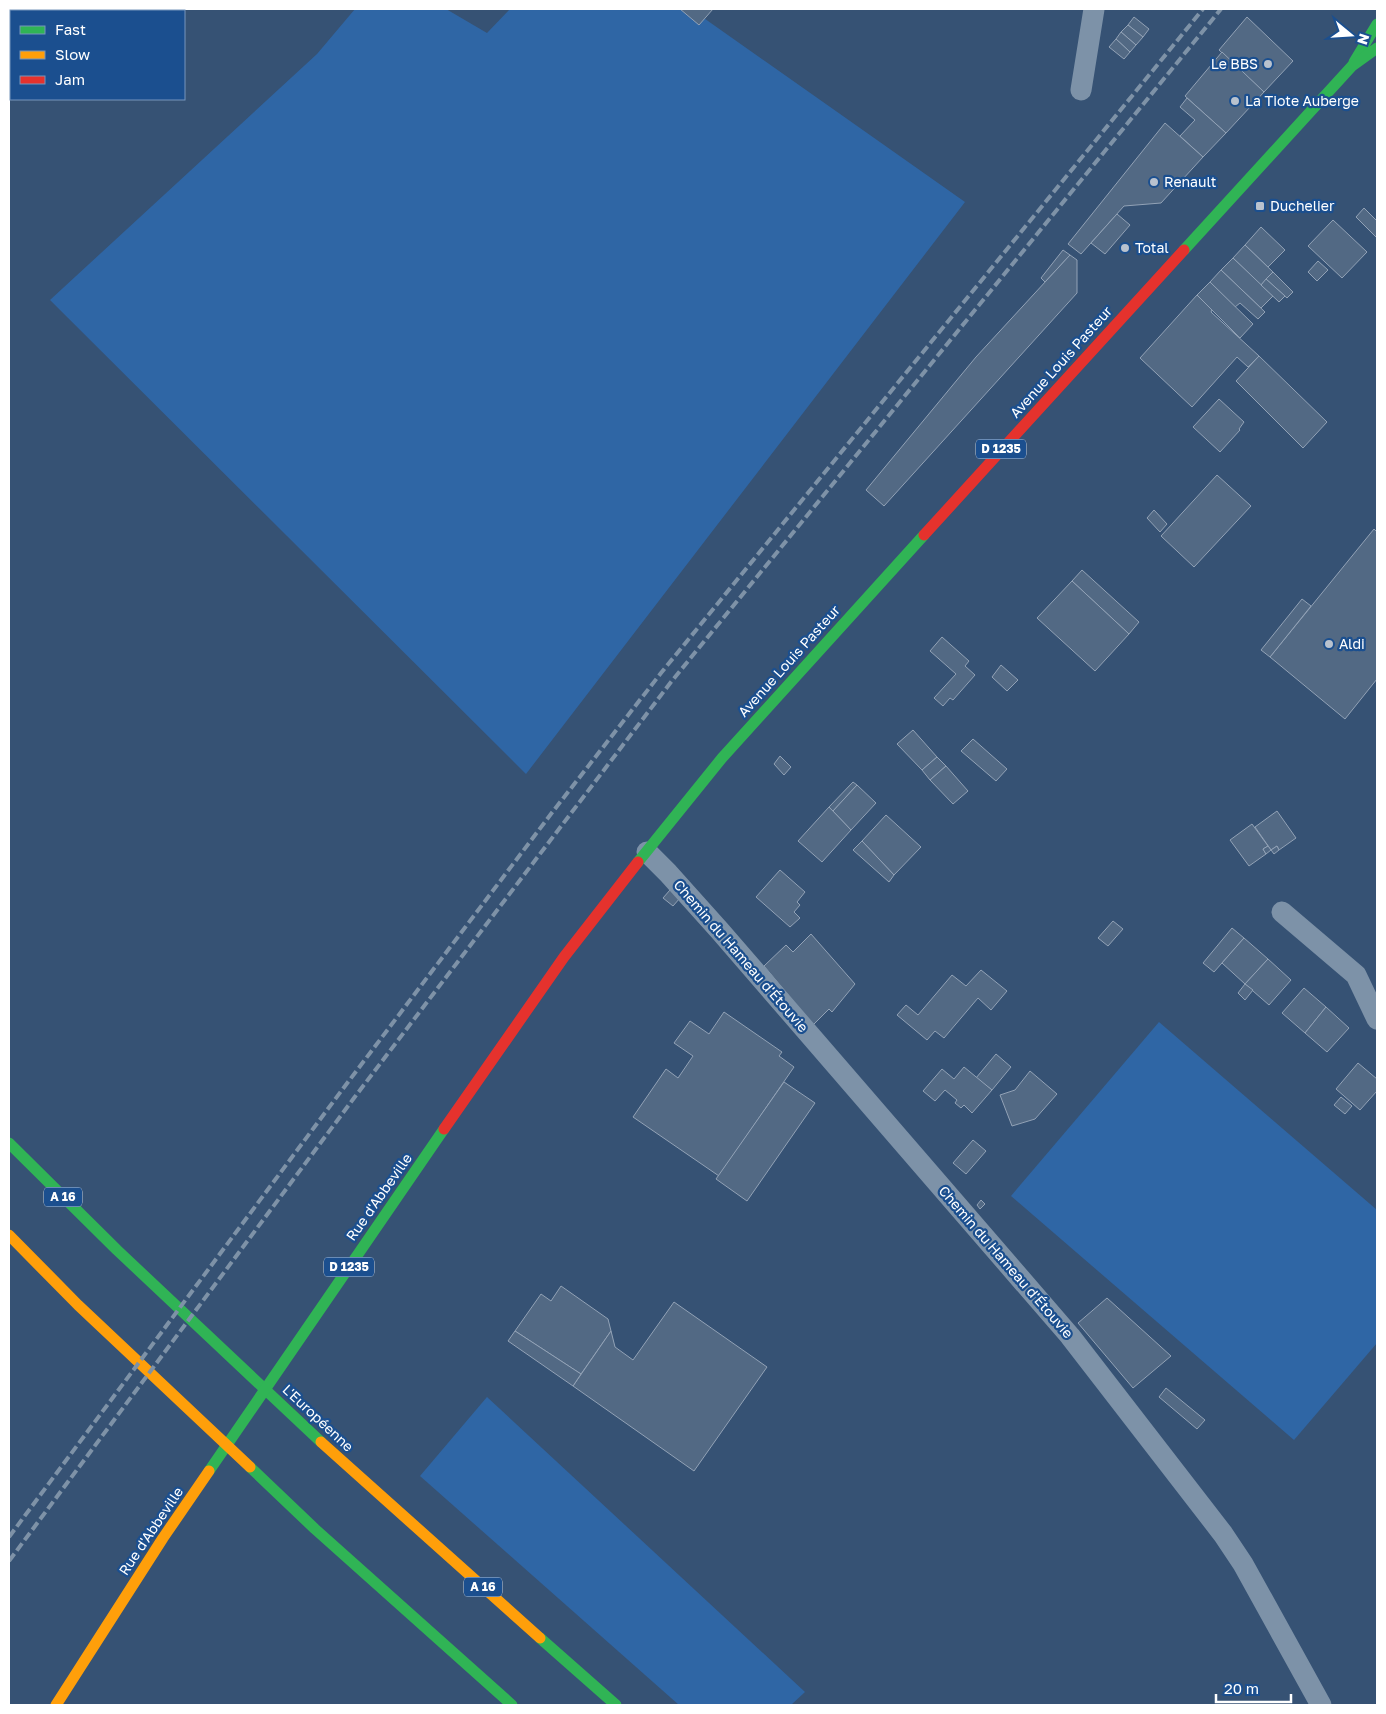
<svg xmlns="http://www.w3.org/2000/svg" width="1386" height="1714" viewBox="0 0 1386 1714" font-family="'Golos Text',sans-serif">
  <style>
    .green { fill: #2f66a5 }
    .building { fill: #526984; stroke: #92a2b6 }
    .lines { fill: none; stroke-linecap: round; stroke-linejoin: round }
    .street { stroke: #7d92a8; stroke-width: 21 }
    .fast { stroke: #30b455; stroke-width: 11 }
    .slow { stroke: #ff9f0a; stroke-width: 11 }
    .jam { stroke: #e5322d; stroke-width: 11 }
    .rail { stroke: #7e92a7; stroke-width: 4; stroke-dasharray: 9 4; stroke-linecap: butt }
    .poi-dot { fill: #b9c2ce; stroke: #1b4f8f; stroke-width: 2 }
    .labels { text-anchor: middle; stroke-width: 4.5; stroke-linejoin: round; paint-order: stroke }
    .shield { fill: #1b4f8f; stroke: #bbcadd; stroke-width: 1 }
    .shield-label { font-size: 12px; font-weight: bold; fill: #fff }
    .poi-label { font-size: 14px; fill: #fff; stroke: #1b4f8f; text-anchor: start }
    .street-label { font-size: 14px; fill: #fff; stroke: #1b4f8f }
  </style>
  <rect width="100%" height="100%" fill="#365274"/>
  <g class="green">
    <path d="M355,9H446L487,33L510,9H691L965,202L526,774L50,300L317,54Z"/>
    <path d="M1159,1022L1377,1210V1343L1294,1440L1011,1196Z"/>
    <path d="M487,1397L805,1692L791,1705H679L420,1476Z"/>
  </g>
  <g class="building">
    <path d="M680,9H713L699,25Z"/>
    <path d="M1134,17L1149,29L1143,37L1128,25Z"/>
    <path d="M1247,17L1293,61L1264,92L1219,50Z"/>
    <path d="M1128,25L1143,37L1136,45L1121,32Z"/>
    <path d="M1121,32L1136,45L1130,52L1116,39Z"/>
    <path d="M1116,39L1130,52L1124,59L1109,47Z"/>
    <path d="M1222,52L1264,92L1226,133L1185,96Z"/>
    <path d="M1187,98L1226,133L1203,157L1180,136L1195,120L1180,107Z"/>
    <path d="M1165,123L1203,157L1161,203L1124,206L1081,254L1068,244Z"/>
    <path d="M1364,208L1376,220L1377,218V238L1356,217Z"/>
    <path d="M1117,214L1130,225L1105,254L1091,243Z"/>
    <path d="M1333,220L1367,252L1342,278L1308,246Z"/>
    <path d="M1261,227L1285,250L1268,267L1245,245Z"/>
    <path d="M1245,245L1273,272L1261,285L1233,258Z"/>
    <path d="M1063,250L1070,255L1045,282L1041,278Z"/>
    <path d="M1070,255L1077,260V293L884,506L866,490L976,357Z"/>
    <path d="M1233,258L1273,296L1261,308L1221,270Z"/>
    <path d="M1318,261L1328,270L1317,281L1308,272Z"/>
    <path d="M1221,270L1265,312L1258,319L1240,303L1235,307L1210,282Z"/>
    <path d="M1273,272L1293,292L1287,298L1266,279Z"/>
    <path d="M1266,279L1285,296L1279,302L1261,285Z"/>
    <path d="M1210,282L1253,324L1240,338L1197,295Z"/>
    <path d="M1197,295L1212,310L1211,312L1259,356L1248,367L1237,357L1192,407L1140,358Z"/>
    <path d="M1259,356L1327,422L1303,448L1236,381Z"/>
    <path d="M1219,399L1244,422L1239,429L1240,430L1220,452L1193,427Z"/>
    <path d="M1217,475L1251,506L1194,567L1161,536Z"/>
    <path d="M1154,510L1167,524L1160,532L1147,518Z"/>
    <path d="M1374,529L1377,532V679L1345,719L1270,657Z"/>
    <path d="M1082,570L1139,622L1129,634L1072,581Z"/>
    <path d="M1072,581L1129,634L1095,671L1037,618Z"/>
    <path d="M1302,599L1311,606L1270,657L1261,650Z"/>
    <path d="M942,637L969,661L965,666L975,675L953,700L950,698L943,706L934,698L956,674L930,651Z"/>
    <path d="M1001,665L1018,680L1007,691L992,677Z"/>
    <path d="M913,730L937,757L922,770L897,744Z"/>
    <path d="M973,739L1007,769L996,781L961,751Z"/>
    <path d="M780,756L791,767L784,775L774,764Z"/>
    <path d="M937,757L946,766L930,780L922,770Z"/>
    <path d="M946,766L968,791L953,804L930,780Z"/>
    <path d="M853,782L857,785L833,811L829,807Z"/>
    <path d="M857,785L876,803L851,830L833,811Z"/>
    <path d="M829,807L851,830L822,862L798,841Z"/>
    <path d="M1277,811L1296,838L1279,850L1277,846L1271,850L1255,827Z"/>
    <path d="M886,815L921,847L894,875L862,841Z"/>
    <path d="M1252,824L1268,846L1263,849L1266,854L1249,866L1230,840Z"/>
    <path d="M862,841L894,875L889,882L853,850Z"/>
    <path d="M1268,846L1271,850L1266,854L1263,849Z"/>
    <path d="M1277,846L1279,850L1274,854L1271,850Z"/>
    <path d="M780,870L805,892L797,902L800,905L794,912L800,918L790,927L756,897Z"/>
    <path d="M670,890L680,898L673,906L663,898Z"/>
    <path d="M1113,921L1123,929L1108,946L1098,938Z"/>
    <path d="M1232,928L1244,938L1214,972L1203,963Z"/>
    <path d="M811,934L855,984L832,1012L829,1009L813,1025L764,966L786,945L793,952Z"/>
    <path d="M1244,938L1268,959L1245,984L1222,963Z"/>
    <path d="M1268,959L1291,980L1269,1005L1245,984Z"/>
    <path d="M981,970L1007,991L991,1010L978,998L944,1038L935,1031L927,1040L897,1015L906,1005L918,1015L952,975L966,986Z"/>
    <path d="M1245,984L1253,990L1245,1000L1238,993Z"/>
    <path d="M1304,988L1326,1007L1305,1033L1282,1013Z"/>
    <path d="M1326,1007L1349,1028L1327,1052L1305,1033Z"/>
    <path d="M724,1012L782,1052L779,1056L794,1067L719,1176L633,1117L666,1069L678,1078L693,1056L674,1043L690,1021L709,1034Z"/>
    <path d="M996,1054L1011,1067L992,1090L976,1078Z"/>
    <path d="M1358,1063L1377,1079V1091L1360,1110L1336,1089Z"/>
    <path d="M964,1067L992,1090L972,1113L964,1105L961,1108L955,1103L957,1100L945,1090L935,1101L923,1091L942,1069L954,1079Z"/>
    <path d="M1030,1071L1057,1094L1035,1119L1012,1126L1000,1095L1015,1090Z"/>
    <path d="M784,1082L815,1103L747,1201L716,1179Z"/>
    <path d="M1341,1097L1352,1106L1345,1114L1334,1105Z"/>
    <path d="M973,1140L986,1151L966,1174L953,1163Z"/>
    <path d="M981,1200L985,1204L980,1209L977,1205Z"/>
    <path d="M561,1286L608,1319L611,1331L581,1374L515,1331L541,1294L551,1301Z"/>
    <path d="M1107,1298L1171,1356L1133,1388L1078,1323Z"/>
    <path d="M674,1302L767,1367L694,1471L573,1386L611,1331L615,1347L633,1360Z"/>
    <path d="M515,1331L581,1374L573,1386L508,1341Z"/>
    <path d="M1166,1388L1205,1420L1197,1429L1159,1397Z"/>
  </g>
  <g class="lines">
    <g class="street">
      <path d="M1081,90L1094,9"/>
      <path d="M647,852L668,873L720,931L1070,1336L1223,1534L1243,1564L1321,1705"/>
      <path d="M1282,912L1356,975L1377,1019"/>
    </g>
    <g class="fast">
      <path d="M1354,62L1377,24"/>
      <path d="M1184,250L1352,66L1377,48"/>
      <path d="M638,862L722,758L924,535"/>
      <path d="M9,1143L117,1250L321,1442"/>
      <path d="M250,1467L315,1529L512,1705"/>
      <path d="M209,1471L444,1129"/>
      <path d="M540,1638L616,1705"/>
    </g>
    <g class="slow">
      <path d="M9,1235L78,1305L250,1467"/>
      <path d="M321,1442L540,1638"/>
      <path d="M56,1705L163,1538L209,1471"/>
    </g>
    <g class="jam">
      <path d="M924,535L1184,250"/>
      <path d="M444,1129L564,957L638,862"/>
    </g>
    <g class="rail">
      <path d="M9,1537L342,1090L554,810L661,673L1203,9"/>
      <path d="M9,1561L354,1098L671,682L1221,9"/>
    </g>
  </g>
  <g class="poi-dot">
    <circle cx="1268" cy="64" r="5"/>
    <circle cx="1235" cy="101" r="5"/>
    <circle cx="1154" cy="182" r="5"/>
    <rect x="1255" y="201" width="10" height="10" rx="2.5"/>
    <circle cx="1125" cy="248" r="5"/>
    <circle cx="1329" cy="644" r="5"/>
  </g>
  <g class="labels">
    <g class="shield">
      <rect x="976" y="439.5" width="50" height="19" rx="4"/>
      <rect x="44" y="1187.5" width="38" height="19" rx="4"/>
      <rect x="324" y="1257.5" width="50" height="19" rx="4"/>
      <rect x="464" y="1577.5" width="38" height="19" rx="4"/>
    </g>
    <g class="shield-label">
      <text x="1001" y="453">D 1235</text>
      <text x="63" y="1201">A 16</text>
      <text x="349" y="1271">D 1235</text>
      <text x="483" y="1591">A 16</text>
    </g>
    <g class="poi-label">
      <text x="1258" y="69" text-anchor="end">Le BBS</text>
      <text x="1245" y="106">La Tiote Auberge</text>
      <text x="1164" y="187">Renault</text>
      <text x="1270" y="211">Duchelier</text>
      <text x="1135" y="253">Total</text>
      <text x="1339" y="649">Aldi</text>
    </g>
    <g class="street-label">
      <text transform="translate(1061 362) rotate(-48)" y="5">Avenue Louis Pasteur</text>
      <text transform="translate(789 661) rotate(-48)" y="5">Avenue Louis Pasteur</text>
      <text transform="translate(741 956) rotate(49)" y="5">Chemin du Hameau d'Étouvie</text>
      <text transform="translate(379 1197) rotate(-55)" y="5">Rue d'Abbeville</text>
      <text transform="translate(1006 1262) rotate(49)" y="5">Chemin du Hameau d'Étouvie</text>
      <text transform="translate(318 1418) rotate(43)" y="5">L'Européenne</text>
      <text transform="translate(151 1531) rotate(-56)" y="5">Rue d'Abbeville</text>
    </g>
  </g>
  <rect width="1386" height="1714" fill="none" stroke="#ffffff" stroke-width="20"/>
  <rect x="10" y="10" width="175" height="90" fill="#1b4f8f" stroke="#7695bc"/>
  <rect x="20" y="26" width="25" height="8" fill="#30b455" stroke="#7695bc"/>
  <text x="55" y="35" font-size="15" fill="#ffffff">Fast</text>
  <rect x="20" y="51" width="25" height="8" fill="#ff9f0a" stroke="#7695bc"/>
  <text x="55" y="60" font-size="15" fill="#ffffff">Slow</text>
  <rect x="20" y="76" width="25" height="8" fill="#e5322d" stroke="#7695bc"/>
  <text x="55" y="85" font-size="15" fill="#ffffff">Jam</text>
  <g transform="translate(1351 35) rotate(108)" stroke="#1b4f8f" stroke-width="4" paint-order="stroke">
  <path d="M0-4L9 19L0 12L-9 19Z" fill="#ffffff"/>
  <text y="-8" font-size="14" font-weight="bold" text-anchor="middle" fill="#ffffff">N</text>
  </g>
  <path d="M1216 1694v8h75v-8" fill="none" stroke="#ffffff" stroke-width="2.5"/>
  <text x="1224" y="1694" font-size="15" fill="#ffffff" stroke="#1b4f8f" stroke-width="4" paint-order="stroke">20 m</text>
</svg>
